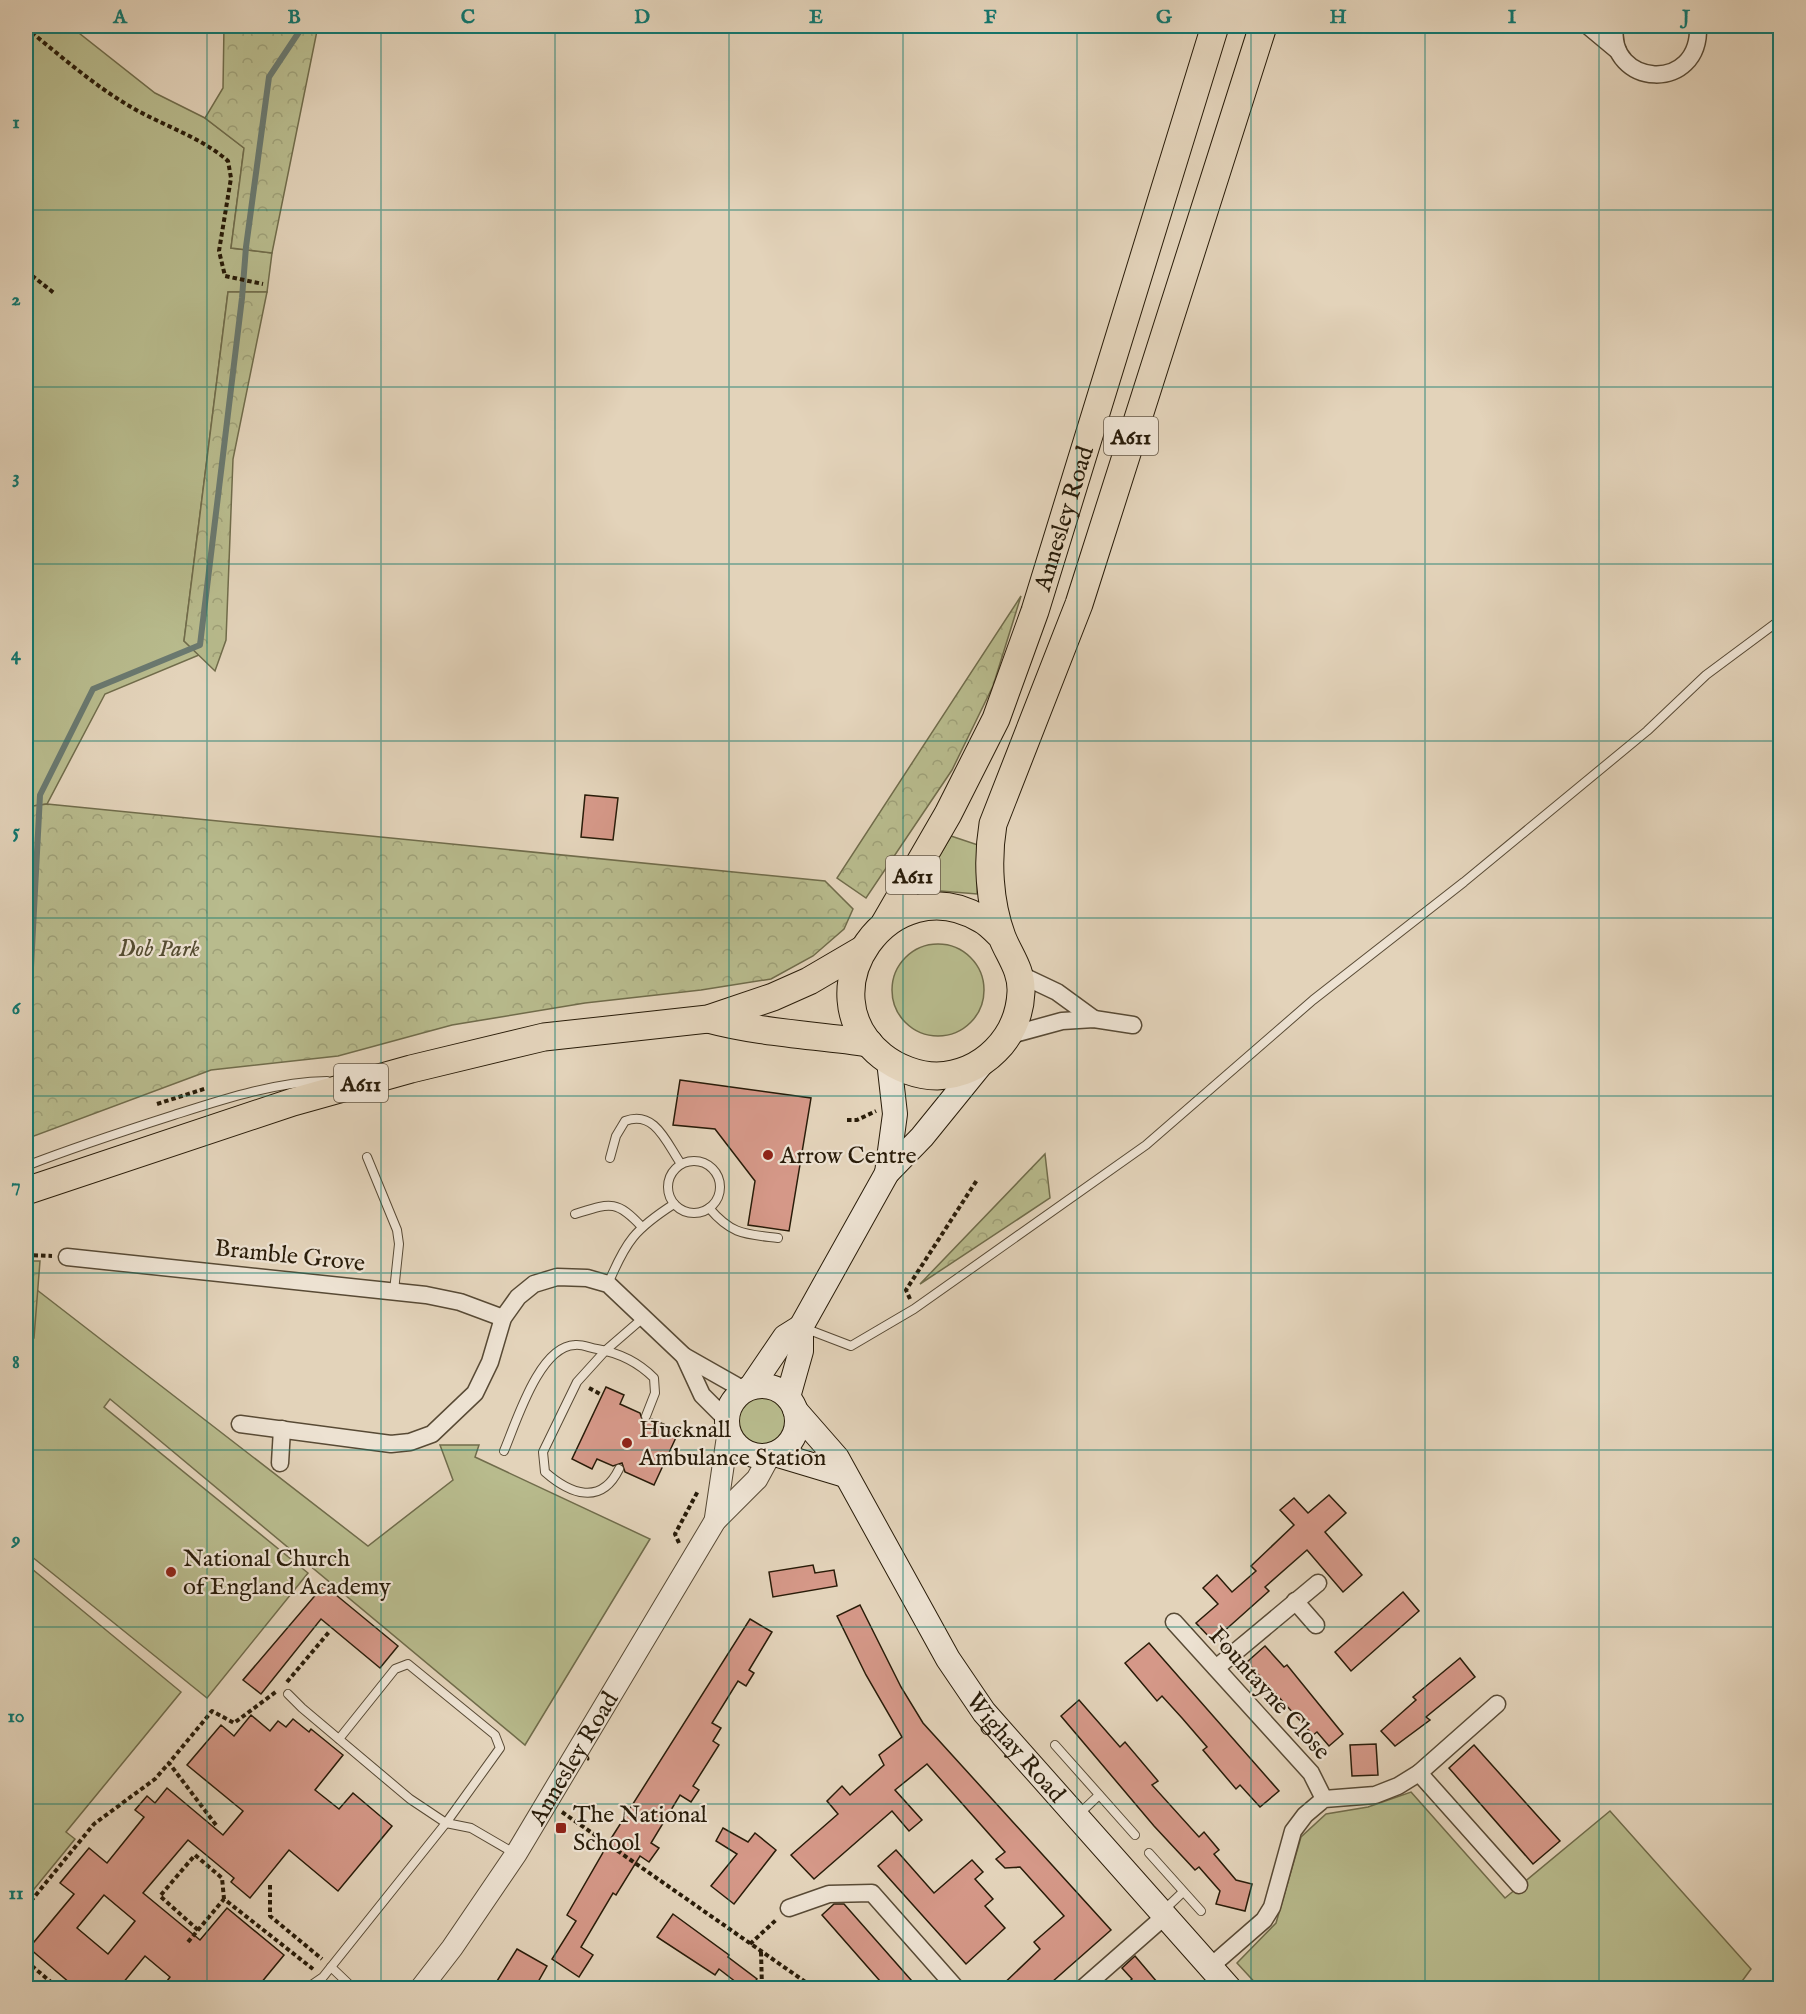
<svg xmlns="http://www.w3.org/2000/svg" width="1806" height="2014" viewBox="0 0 1806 2014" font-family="'IM FELL English',serif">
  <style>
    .green { fill: #b8bb8d; stroke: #706c4b; stroke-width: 1.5 }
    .forest { fill: url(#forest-crowns); stroke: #706c4b; stroke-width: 1.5 }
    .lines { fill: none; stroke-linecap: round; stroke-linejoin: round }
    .stream { stroke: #6a7970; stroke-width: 6 }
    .building { fill: #d59888; stroke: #291c09; stroke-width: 1.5; fill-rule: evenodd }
    .service-casing { stroke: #584a35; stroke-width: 10 }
    .minor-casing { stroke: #584a35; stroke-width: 19 }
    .tertiary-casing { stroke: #584a35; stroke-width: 23 }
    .secondary-casing { stroke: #291c09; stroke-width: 26 }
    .primary-casing { stroke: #291c09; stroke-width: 29 }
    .path { stroke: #291c09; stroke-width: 4; stroke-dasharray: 4.5 3; stroke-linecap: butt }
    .service { stroke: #ede2d2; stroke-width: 8 }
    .minor { stroke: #ede2d2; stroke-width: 16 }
    .tertiary { stroke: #ede2d2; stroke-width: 21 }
    .secondary { stroke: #ede2d2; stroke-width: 24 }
    .primary { stroke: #e3d3ba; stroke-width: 27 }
    .grid { fill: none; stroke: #0f766e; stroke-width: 1.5; stroke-opacity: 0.55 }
    .poi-dot { fill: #8f2418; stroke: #ede2d2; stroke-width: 2 }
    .labels { text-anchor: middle; stroke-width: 4.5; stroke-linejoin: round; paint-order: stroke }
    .shield { fill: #ede2d2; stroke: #645745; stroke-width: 1.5 }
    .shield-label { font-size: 22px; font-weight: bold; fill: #291c09 }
    .street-label { font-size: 24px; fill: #291c09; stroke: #ede2d2 }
    .park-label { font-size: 24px; font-style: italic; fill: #544c31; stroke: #ede2d2 }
    .poi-label { font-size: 24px; fill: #291c09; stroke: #ede2d2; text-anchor: start }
    .neatline { fill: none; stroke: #0f766e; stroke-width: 2 }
    .grid-label { font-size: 20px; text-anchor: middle; font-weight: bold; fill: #0f766e }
  </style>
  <defs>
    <pattern id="forest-crowns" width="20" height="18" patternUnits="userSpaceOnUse" patternTransform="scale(1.5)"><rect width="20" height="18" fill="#b8bb8d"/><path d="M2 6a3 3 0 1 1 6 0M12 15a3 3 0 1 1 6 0" fill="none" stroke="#9ea078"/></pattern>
  </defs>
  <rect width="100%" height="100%" fill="#e3d3ba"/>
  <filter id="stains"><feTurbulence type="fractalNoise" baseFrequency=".00333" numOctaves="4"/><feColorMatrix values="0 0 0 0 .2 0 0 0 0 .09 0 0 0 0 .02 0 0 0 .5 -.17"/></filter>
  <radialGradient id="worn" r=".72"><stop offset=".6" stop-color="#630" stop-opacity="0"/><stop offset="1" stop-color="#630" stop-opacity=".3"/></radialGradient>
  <g class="green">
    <path d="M26,26H70L155,93L205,118L244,148L231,248L272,253L267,292H228L184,641L199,655L105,694L47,804L26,807Z"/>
    <path d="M951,836L978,845L977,894L929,890L925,886V880Z"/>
    <circle cx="938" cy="990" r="46"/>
    <path d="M28,1283L368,1546L453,1480L440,1445H479L475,1457L650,1539L525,1745L110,1399L104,1407L308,1573L207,1698L26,1552V1337L32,1338L26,1290Z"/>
    <circle cx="762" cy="1420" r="24"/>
    <path d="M26,1564L181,1692L66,1832L75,1839L26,1899Z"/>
    <path d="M1411,1792L1505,1898L1610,1811L1751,1969L1737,1988H1260L1237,1963L1276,1923L1301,1837L1326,1814L1368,1807Z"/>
  </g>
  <g class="forest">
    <path d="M224,26H318L272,253L231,248L244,148L205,118L223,88Z"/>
    <path d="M228,292H267L233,459L226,640L215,671L184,641Z"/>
    <path d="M1021,596L993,686L952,770L866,898L837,878Z"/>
    <path d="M47,804L825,881L853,909L844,929L813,956L771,979L701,990L585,1003L452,1025L338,1056L211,1070L26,1139V807Z"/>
    <path d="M1045,1154L1050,1198L920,1284Z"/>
    <path d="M26,1261H40L34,1338L26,1337Z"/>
  </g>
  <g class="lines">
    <path class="stream" d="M26,996L30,986L40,795L93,689L200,645L242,298L246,247L269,77L303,26"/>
  </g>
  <g class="building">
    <path d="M585,795L618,798L613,840L581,837Z"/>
    <path d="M680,1080L811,1098L789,1231L748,1225L755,1181L715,1129L673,1125Z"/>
    <path d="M606,1387L624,1395L620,1404L640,1413L643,1422L652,1419L679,1431L654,1485L625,1472L622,1463L613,1466L597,1459L592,1469L572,1459Z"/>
    <path d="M1329,1495L1346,1513L1325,1532L1362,1575L1343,1592L1307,1550L1265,1587L1269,1591L1213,1641L1196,1623L1218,1604L1203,1588L1217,1575L1232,1592L1256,1571L1251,1566L1294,1525L1280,1510L1294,1498L1308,1513Z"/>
    <path d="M813,1565L815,1573L834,1570L837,1586L773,1597L769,1572Z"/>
    <path d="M324,1585L398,1646L380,1668L321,1619L261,1694L243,1680Z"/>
    <path d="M1403,1592L1419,1611L1351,1671L1335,1652Z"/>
    <path d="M860,1605L901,1687L923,1723L1111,1930L1044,1989H998L1040,1949L1034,1942L1064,1916L1020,1867L1005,1868L996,1859L1005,1852L927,1764L895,1790L922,1820L909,1831L892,1811L814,1879L791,1855L838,1814L827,1801L842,1786L850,1795L884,1765L879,1755L902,1737L866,1675L837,1616Z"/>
    <path d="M750,1619L772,1632L749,1670L754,1673L746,1686L738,1681L712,1723L721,1728L713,1741L719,1745L693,1786L699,1790L691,1802L680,1795L651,1843L659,1848L649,1862L640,1856L616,1895L613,1893L581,1947L593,1955L579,1977L552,1959L576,1921L567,1915L612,1837Z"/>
    <path d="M1149,1643L1279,1791L1260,1807L1240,1785L1236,1789L1203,1750L1207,1747L1182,1718L1162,1696L1157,1701L1125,1663Z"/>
    <path d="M1265,1646L1284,1667L1287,1665L1343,1734L1329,1746L1317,1732L1313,1735L1247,1662Z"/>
    <path d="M1460,1658L1475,1677L1426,1717L1430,1720L1395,1746L1381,1731L1416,1700L1413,1697Z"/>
    <path d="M1079,1700L1120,1747L1125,1742L1158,1781L1152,1785L1199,1837L1204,1832L1219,1850L1214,1854L1236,1880L1252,1884L1245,1911L1216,1904L1220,1891L1199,1867L1195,1870L1154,1826L1061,1716Z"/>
    <path d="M251,1715L270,1731L278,1721L286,1727L293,1719L309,1732L311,1729L343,1755L315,1790L339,1809L353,1793L392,1826L338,1891L289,1850L250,1898L231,1882L234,1878L188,1840L143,1893L200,1940L227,1908L284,1955L256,1989H161L170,1977L145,1956L118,1989H77L29,1948L74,1894L60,1883L89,1848L107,1863L144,1817L135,1810L147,1796L155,1803L167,1788L223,1835L243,1811L187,1765L221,1725L234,1736ZM104,1895L135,1921L108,1954L77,1928Z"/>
    <path d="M1376,1744L1378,1775L1352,1776L1350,1745Z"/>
    <path d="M1474,1745L1560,1841L1533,1864L1449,1768Z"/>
    <path d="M723,1828L748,1842L755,1833L776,1850L734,1904L711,1886L737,1854L716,1841Z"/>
    <path d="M896,1850L934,1893L972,1860L983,1872L975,1879L993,1899L985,1906L1005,1928L966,1964L878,1866Z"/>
    <path d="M834,1904H844L919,1989H887L822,1915Z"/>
    <path d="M673,1914L729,1955L728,1957L757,1979L750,1989H745L719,1969L715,1975L657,1937Z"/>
    <path d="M517,1949L547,1966L534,1989H492Z"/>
    <path d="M1135,1956L1163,1989H1121L1132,1979L1122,1968Z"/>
  </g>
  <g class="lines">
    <defs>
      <g id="service">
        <path d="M367,1157L397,1230L399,1244L394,1291"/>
        <path d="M610,1158L616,1136L625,1121C655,1110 666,1142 681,1164"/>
        <circle cx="694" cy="1187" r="26"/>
        <path d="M26,1166C75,1147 124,1131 174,1115C224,1099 275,1082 327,1081"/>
        <path d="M709,1208C732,1235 745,1234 778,1238"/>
        <path d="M575,1214C610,1203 616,1199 642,1227"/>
        <path d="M608,1284C626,1241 635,1229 674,1204"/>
        <path d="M804,1328L851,1346L914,1309L1146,1145L1313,1000L1464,882L1647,731L1706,675L1780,620"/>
        <path d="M504,1451C516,1423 539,1346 575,1345C582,1344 590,1348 597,1349C620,1353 638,1362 654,1378L655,1393L646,1416"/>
        <path d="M619,1469C601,1506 570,1494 545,1472L543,1452L577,1382L606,1350L643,1318"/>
        <path d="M288,1694L302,1708L410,1799L446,1823L323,1977L307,1988"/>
        <path d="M339,1739L395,1669L408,1664L495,1735L500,1748L446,1823L471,1828L514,1853"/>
        <path d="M1055,1745L1135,1835"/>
        <path d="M1079,1814L1099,1795"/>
        <path d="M1149,1853L1201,1911"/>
        <path d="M1164,1910L1183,1892"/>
        <path d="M331,1967L353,1988"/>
      </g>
      <g id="minor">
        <path d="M1588,26L1618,51"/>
        <path d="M1615,26C1607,87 1701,94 1698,26"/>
        <path d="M1019,974L1057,992L1094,1019"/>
        <path d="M1007,1036L1062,1021L1094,1019L1133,1025"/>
        <path d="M67,1257L426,1295L460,1302L503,1318"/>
        <path d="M684,1356L702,1395L726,1419"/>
        <path d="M240,1424L391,1444L410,1442L432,1434L475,1393L490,1362L503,1318L518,1297L534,1284L557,1277L587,1278L608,1284L684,1356L744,1390"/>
        <path d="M280,1463L282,1429"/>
        <path d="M1295,1601L1316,1625"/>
        <path d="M1174,1622L1311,1773L1324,1799"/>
        <path d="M1216,1668L1318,1583"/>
        <path d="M1419,1773L1519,1885"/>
        <path d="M789,1908L829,1894L872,1893L956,1988"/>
        <path d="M1210,1967L1264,1920L1272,1907L1293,1831L1305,1815L1324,1799L1375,1795L1398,1786L1419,1773L1497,1704"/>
        <path d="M1083,1988L1165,1916"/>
      </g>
      <g id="tertiary">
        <path d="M715,1521L728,1433"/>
        <path id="s1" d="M421,1988L452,1948L516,1854L715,1521L757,1479L770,1455"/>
      </g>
      <g id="secondary">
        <path d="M887,1173L895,1114L889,1061"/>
        <circle cx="762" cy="1421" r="35"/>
        <path d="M751,1387L785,1337L801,1327"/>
        <path d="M788,1397L801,1351V1327L887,1173L922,1137L982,1063"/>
        <path id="s2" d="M795,1410L837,1458L948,1659L984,1712L1229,1988"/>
        <path d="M775,1454L845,1475"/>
      </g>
      <g id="primary">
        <path id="s3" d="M885,923L948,814L996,719L1035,611L1215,26"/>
        <path d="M1002,937C996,931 989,923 981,919C891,865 802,992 882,1056C897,1068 918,1076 937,1076C983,1074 1019,1038 1021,992C1022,970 1009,955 1002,937C989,902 987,860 993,824L1079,604L1263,26"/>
        <path d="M708,1019C760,1033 815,1035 869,1043"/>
        <path d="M26,1191L293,1102L411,1069L544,1037L708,1019L773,997L809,981L862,950"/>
      </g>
    </defs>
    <use href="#service" class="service-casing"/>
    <use href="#minor" class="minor-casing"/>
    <use href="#tertiary" class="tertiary-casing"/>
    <use href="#secondary" class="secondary-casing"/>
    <use href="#primary" class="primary-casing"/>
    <g class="path">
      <path d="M26,28C62,57 99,90 140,112C170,128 203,139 228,161L231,178L219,251L225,276L263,284"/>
      <path d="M26,271L54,293"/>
      <path d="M157,1104L207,1088"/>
      <path d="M847,1120H857L876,1111"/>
      <path d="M26,1255L52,1256"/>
      <path d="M910,1299L906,1290L977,1180"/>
      <path d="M589,1388L602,1395"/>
      <path d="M679,1543L675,1534L698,1491"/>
      <path d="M287,1682L329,1632"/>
      <path d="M562,1812L814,1988"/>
      <path d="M216,1825L169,1763L212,1711L234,1723L277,1691"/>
      <path d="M270,1885V1916L322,1959"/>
      <path d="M26,1907L94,1824L155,1779L169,1763"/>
      <path d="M198,1930L160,1896L195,1855L222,1878L224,1899"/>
      <path d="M188,1942L224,1899L313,1969"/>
      <path d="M750,1944L776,1920"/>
      <path d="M761,1952L762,1988"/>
      <path d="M26,1961L58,1988"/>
    </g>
    <use href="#service" class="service"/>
    <use href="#minor" class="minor"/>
    <use href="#tertiary" class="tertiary"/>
    <use href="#secondary" class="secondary"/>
    <use href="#primary" class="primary"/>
  </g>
  <path class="grid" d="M207,26V1988M381,26V1988M555,26V1988M729,26V1988M903,26V1988M1077,26V1988M1251,26V1988M1425,26V1988M1599,26V1988M26,210H1780M26,387H1780M26,564H1780M26,741H1780M26,918H1780M26,1096H1780M26,1273H1780M26,1450H1780M26,1627H1780M26,1804H1780"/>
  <g class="poi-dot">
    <circle cx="768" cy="1155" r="6"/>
    <circle cx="627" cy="1443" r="6"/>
    <circle cx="171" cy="1572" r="6"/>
    <rect x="555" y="1822" width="12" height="12" rx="3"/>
  </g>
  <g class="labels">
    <g class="shield">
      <rect x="1104" y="417" width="54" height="38" rx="4.5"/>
      <rect x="886" y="856" width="54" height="38" rx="4.5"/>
      <rect x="334" y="1064" width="54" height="38" rx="4.5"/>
    </g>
    <g class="shield-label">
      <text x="1131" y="444">A611</text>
      <text x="913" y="883">A611</text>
      <text x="361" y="1091">A611</text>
    </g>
    <g class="street-label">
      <text dy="8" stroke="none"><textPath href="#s3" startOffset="444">Annesley Road</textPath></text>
      <text transform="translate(290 1255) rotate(6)" y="8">Bramble Grove</text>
      <text transform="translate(1270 1693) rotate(48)" y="8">Fountayne Close</text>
      <text dy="8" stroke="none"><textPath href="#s2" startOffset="405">Wighay Road</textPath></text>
      <text dy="8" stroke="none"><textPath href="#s1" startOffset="276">Annesley Road</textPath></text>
    </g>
    <g class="park-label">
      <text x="159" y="956">Dob Park</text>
    </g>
    <g class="poi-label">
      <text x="780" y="1163">Arrow Centre</text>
      <text x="639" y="1437">Hucknall<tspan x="639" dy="28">Ambulance Station</tspan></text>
      <text x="183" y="1566">National Church<tspan x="183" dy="28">of England Academy</tspan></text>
      <text x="573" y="1822">The National<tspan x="573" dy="28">School</tspan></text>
    </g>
  </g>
  <rect width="1806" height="2014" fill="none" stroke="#e3d3ba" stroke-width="66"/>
  <rect x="33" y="33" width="1740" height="1948" class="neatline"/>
  <g class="grid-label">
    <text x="120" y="23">A</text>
    <text x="294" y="23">B</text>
    <text x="468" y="23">C</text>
    <text x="642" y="23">D</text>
    <text x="816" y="23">E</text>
    <text x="990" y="23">F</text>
    <text x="1164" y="23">G</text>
    <text x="1338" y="23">H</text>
    <text x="1512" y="23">I</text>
    <text x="1686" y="23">J</text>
    <text x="16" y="128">1</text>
    <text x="16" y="305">2</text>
    <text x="16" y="483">3</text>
    <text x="16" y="660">4</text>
    <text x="16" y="837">5</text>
    <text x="16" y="1014">6</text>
    <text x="16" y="1191">7</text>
    <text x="16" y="1368">8</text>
    <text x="16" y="1545">9</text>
    <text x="16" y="1722">10</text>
    <text x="16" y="1899">11</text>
  </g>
  <rect width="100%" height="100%" filter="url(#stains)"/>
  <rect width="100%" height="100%" fill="url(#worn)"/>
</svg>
